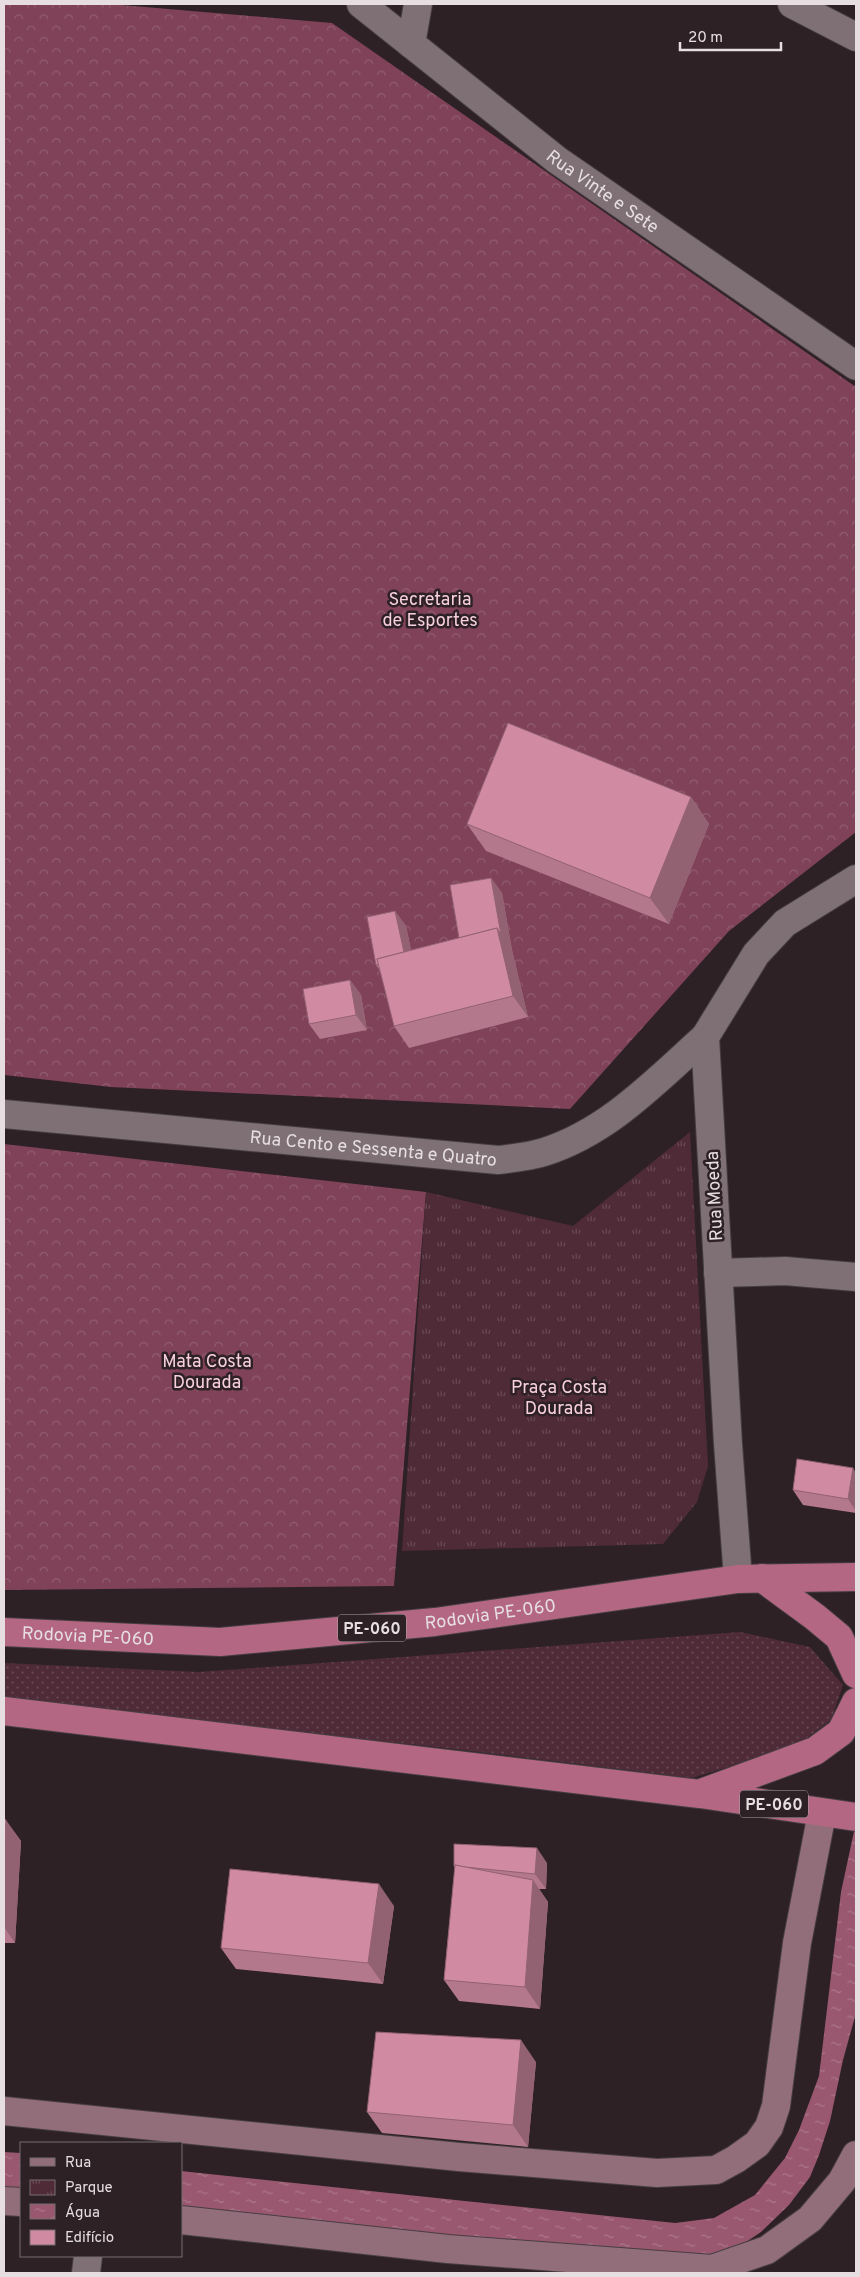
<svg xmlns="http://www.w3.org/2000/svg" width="860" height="2277" viewBox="0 0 860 2277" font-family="Overpass,sans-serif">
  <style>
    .grass { fill: url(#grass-dots) }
    .forest { fill: url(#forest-crowns) }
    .park { fill: url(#park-tufts) }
    .water { fill: url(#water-ripples) }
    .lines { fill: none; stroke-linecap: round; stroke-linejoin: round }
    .minor-casing { stroke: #473e41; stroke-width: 30 }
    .tertiary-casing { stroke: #473e41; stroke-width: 30 }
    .secondary-casing { stroke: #473e41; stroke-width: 30 }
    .trunk-casing { stroke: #473e41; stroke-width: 30 }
    .minor { stroke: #7e7074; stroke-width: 28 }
    .tertiary { stroke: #7e7074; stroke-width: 28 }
    .secondary { stroke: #926d7a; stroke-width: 28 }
    .trunk { stroke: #b36783; stroke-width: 28 }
    .wall { fill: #b3788c }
    .shaded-wall { fill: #926172 }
    .building { fill: #d08ba3; stroke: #926172 }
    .labels { text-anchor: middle; stroke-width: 5; stroke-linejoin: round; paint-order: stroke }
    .shield { fill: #2d2125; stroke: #aea5a9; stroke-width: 1 }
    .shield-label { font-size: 16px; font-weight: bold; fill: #e6dee1 }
    .street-label { font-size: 18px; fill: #e6dee1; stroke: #2d2125 }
    .park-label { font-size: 18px; fill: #f8d0dd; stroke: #2d2125 }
  </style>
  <defs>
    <pattern id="grass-dots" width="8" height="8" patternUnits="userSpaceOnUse" patternTransform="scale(1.25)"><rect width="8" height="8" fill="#4f2b38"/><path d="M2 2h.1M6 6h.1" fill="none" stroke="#684954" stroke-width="1.8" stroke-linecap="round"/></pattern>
    <pattern id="forest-crowns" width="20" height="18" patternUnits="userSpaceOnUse" patternTransform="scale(1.25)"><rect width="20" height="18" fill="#7f4259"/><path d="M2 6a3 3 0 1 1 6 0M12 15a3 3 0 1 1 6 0" fill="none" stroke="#915d71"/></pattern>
    <pattern id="park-tufts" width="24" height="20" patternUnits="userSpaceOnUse" patternTransform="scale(1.25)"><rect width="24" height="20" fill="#4f2b38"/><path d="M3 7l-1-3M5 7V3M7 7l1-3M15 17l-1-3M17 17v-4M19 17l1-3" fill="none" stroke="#684954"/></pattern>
    <pattern id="water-ripples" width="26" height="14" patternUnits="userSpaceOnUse" patternTransform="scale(1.25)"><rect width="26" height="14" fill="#995870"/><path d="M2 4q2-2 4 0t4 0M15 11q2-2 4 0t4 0" fill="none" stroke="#ac778b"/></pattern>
  </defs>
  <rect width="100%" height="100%" fill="#2d2125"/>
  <path class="grass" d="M740,1632L810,1647L843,1685L831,1720L795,1747L692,1778L454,1749L4,1700V1663L199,1672Z"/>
  <g class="forest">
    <path d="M4,4H110L332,23L856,387V832L729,931L570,1109L111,1087L4,1075Z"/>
    <path d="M4,1144L426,1192L394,1586L4,1590Z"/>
  </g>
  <path class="park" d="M690,1132L708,1466L697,1502L663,1544L402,1551L426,1192L573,1226Z"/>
  <g class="water">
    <path d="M856,1822V2013L843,2060L830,2121L819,2155L810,2177L789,2205L761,2232L743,2244L709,2256L427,2233L181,2207V2171L675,2223L714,2218L755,2195L785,2158L799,2130L819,2076L841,1892Z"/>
    <path d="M4,2152L21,2153V2189L4,2187Z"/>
  </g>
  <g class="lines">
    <defs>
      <g id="minor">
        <path id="s1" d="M361,4L557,160L856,366"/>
        <path d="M792,4L856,37"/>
        <path d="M411,44L418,4"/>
        <path id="s2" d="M4,1114L498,1160C513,1158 529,1157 544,1152C608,1132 656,1081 705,1037"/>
        <path d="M718,1273L785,1271L856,1277"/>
        <path d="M86,2273L88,2256"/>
      </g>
      <path id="tertiary" d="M738,1579L728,1444L705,1037L756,954L785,923L856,879"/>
      <g id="secondary">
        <path d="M4,2111L459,2157L657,2173L716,2170L736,2159L757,2144L769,2127L776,2106L797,1943L822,1813"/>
        <path d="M4,2201L21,2202"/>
        <path d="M181,2220L448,2249L712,2269L767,2250L810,2219L842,2181L856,2155"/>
      </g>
      <g id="trunk">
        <path d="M762,1578L815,1617L839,1637L856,1674"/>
        <path id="s3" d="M4,1632L220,1642L435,1622L738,1579L856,1577"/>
        <path d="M4,1711L700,1794L856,1817"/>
        <path d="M704,1792L815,1751L841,1732L856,1702"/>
      </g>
    </defs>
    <use href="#minor" class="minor-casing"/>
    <use href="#tertiary" class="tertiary-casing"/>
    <use href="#secondary" class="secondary-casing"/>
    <use href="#trunk" class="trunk-casing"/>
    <use href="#minor" class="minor"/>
    <use href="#tertiary" class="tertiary"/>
    <use href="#secondary" class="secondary"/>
    <use href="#trunk" class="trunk"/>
  </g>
  <g class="wall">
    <path d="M691,797L709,824L669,924L486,851L467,824Z"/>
    <path d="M491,878L502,893L512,950L528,1017L409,1048L394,1026L381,972L376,965L395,911L406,926L411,950L459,938Z"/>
    <path d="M350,980L361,995L367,1030L320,1039L309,1024Z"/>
    <path d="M856,1473V1513L803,1505L793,1490Z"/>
    <path d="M4,1819L21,1841L15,1943H4Z"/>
    <path d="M547,1863L546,1889H539L548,1902L540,2009L459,2001L444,1980L455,1868L454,1866Z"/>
    <path d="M394,1906L383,1984L236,1969L221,1948Z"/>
    <path d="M536,2062L528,2147L382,2133L367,2112Z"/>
  </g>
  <g class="shaded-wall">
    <path d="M691,797L709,824L669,924L650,898Z"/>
    <path d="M491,878L502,893L512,950L528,1017L513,996L497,928Z"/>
    <path d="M395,911L406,926L416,974L405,959Z"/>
    <path d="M350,980L361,995L367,1030L356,1015Z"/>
    <path d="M853,1468L856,1473V1511L848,1499Z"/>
    <path d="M6,1820L21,1841L15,1943L4,1927V1854Z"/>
    <path d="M537,1848L547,1863L546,1889L535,1874Z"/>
    <path d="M533,1880L548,1902L540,2009L525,1987Z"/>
    <path d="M379,1884L394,1906L383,1984L368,1963Z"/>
    <path d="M521,2040L536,2062L528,2147L513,2125Z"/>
  </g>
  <g class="building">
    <path d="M508,723L691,797L650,898L467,824Z"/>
    <path d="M491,878L501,935L497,928L459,938L450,885Z"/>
    <path d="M395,911L404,952L377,959L379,964L376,965L367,917Z"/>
    <path d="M497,928L513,996L394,1026L377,959Z"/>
    <path d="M350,980L356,1015L309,1024L303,989Z"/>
    <path d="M797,1459L853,1468L848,1499L793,1490Z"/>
    <path d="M4,1819L6,1820L4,1854Z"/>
    <path d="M454,1844L537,1848L535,1874L465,1867L455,1865V1866H454Z"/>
    <path d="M455,1865L533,1880L525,1987L444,1980Z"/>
    <path d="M230,1869L379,1884L368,1963L221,1948Z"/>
    <path d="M376,2032L521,2040L513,2125L367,2112Z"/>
  </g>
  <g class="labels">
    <g class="shield">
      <rect x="338" y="1614.5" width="68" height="27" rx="4"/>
      <rect x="740" y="1790.5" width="68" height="27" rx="4"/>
    </g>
    <g class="shield-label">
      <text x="372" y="1634">PE-060</text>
      <text x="774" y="1810">PE-060</text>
    </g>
    <g class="street-label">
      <text dy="6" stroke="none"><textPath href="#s1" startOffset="306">Rua Vinte e Sete</textPath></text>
      <text dy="6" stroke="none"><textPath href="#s2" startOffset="371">Rua Cento e Sessenta e Quatro</textPath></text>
      <text transform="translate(714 1196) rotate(-93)" y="6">Rua Moeda</text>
      <text dy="6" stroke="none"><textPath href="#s3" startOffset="488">Rodovia PE-060</textPath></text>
      <text dy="6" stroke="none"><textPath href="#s3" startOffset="84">Rodovia PE-060</textPath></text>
    </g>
    <g class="park-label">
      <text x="430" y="605">Secretaria<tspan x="430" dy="21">de Esportes</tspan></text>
      <text x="207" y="1367">Mata Costa<tspan x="207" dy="21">Dourada</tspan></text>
      <text x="559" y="1393">Praça Costa<tspan x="559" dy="21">Dourada</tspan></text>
    </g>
  </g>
  <rect width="860" height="2277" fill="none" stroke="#e6dee1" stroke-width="10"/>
  <rect x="20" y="2142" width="162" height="115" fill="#2d2125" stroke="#776d70"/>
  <rect x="30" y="2158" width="25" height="8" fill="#926d7a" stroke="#776d70"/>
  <text x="65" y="2167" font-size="15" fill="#e6dee1">Rua</text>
  <rect x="30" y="2180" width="25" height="15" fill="url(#park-tufts)" stroke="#776d70"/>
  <text x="65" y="2192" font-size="15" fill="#e6dee1">Parque</text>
  <rect x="30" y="2204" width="25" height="15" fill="url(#water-ripples)" stroke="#776d70"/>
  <text x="65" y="2217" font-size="15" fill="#e6dee1">Água</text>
  <rect x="30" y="2230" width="25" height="15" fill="#d08ba3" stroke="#776d70"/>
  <text x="65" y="2242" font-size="15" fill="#e6dee1">Edifício</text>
  <path d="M680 42v8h101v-8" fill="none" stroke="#e6dee1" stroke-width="2.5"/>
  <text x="688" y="42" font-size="15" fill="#e6dee1" stroke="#2d2125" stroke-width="4" paint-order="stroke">20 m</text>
</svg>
